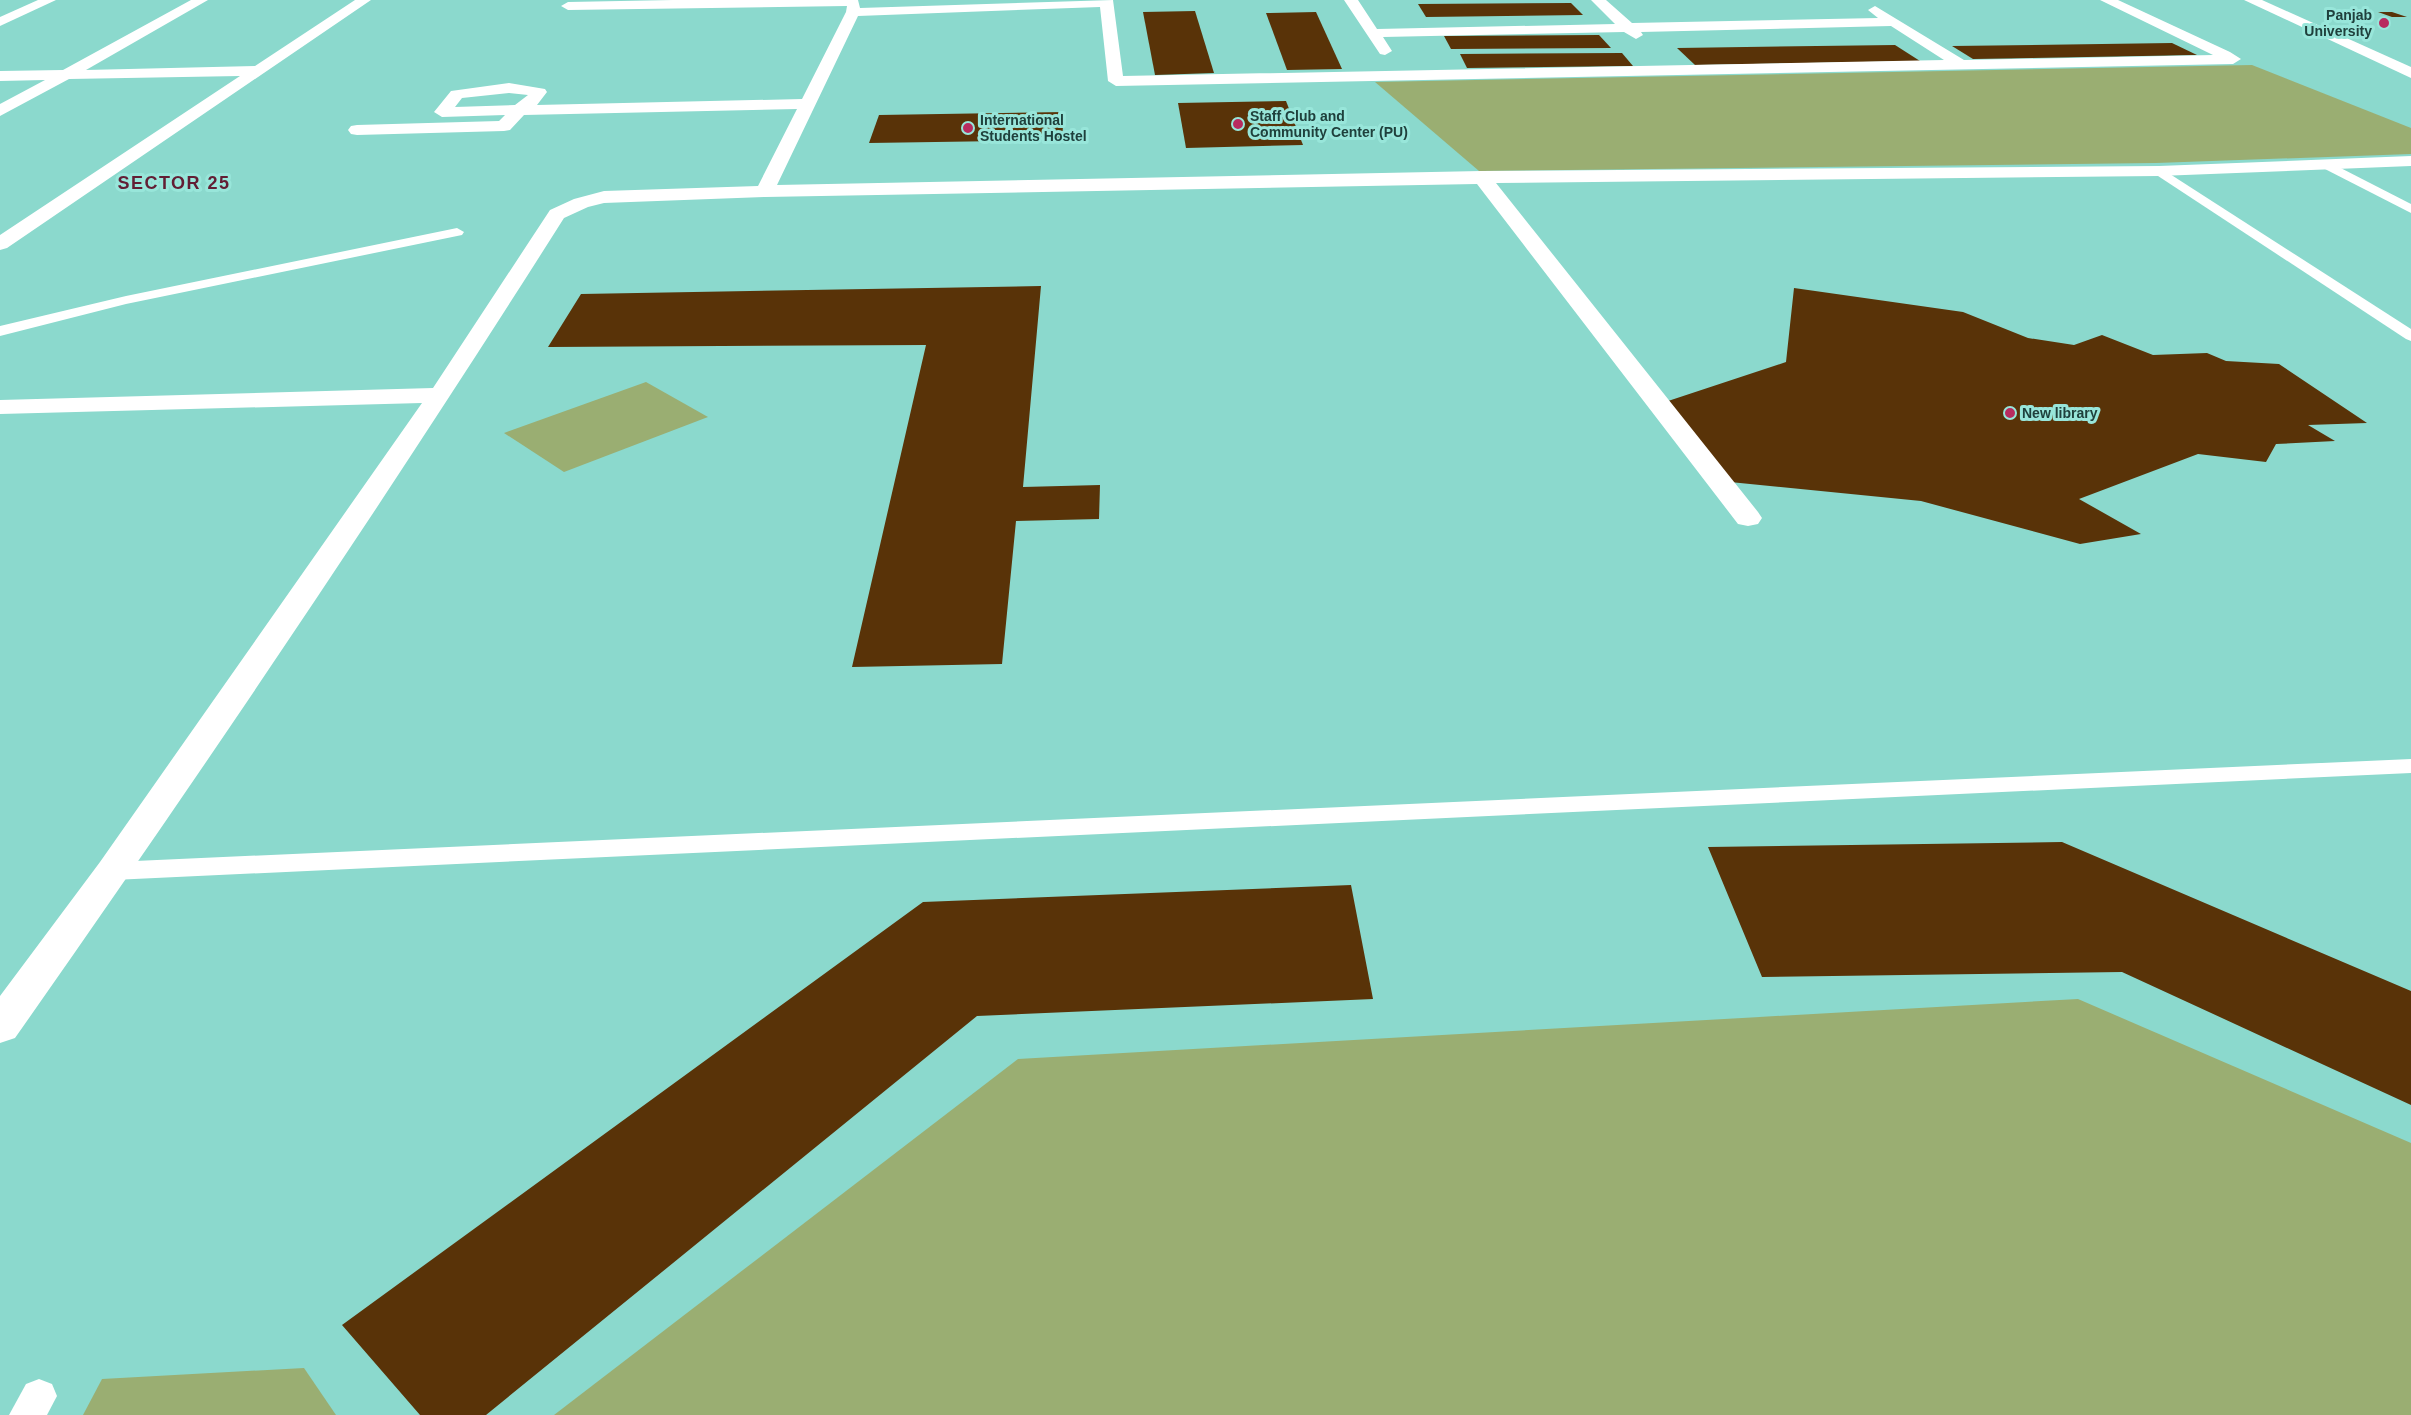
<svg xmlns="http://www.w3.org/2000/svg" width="2411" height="1415" viewBox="0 0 2411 1415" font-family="Helvetica,sans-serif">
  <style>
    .green { fill: #9aae72 }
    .building { fill: #593308 }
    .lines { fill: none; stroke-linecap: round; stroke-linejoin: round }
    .service { fill: #fff; fill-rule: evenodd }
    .minor { fill: #fff; fill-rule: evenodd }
    .secondary { fill: #fff; fill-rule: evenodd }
    .poi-dot { fill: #b82b5f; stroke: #98e6da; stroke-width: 2 }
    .labels { text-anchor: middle; stroke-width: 6; stroke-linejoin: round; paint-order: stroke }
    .far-poi-label { font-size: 14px; font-weight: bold; fill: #1f403c; stroke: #98e6da; text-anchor: start }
    .far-district-label { font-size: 18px; font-weight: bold; letter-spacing: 1.5px; fill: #621e34; stroke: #98e6da }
  </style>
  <rect width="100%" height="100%" fill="#8bd9cd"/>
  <g class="green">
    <path d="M2252,65L2411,128V154L2156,163L1479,171L1375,82Z"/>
    <path d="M646,382L708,417L564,472L504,433Z"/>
    <path d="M2078,999L2411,1143V1415H554L1018,1059Z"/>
    <path d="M304,1368L336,1415H83L102,1379Z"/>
  </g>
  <g class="building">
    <path d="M1571,3L1583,15L1426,17L1418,4Z"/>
    <path d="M1195,11L1214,73L1155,75L1143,12Z"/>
    <path d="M1316,12L1342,69L1287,70L1266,13Z"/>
    <path d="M2378,12H2392L2407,17H2392Z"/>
    <path d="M1599,35L1611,48L1451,49L1444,36Z"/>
    <path d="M2172,43L2197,55L1973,59L1952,46Z"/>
    <path d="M1895,45L1920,61L1695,65L1677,48Z"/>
    <path d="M1622,53L1633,66L1467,68L1460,54Z"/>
    <path d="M1286,101L1303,145L1186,148L1178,103Z"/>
    <path d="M1064,112L1062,140L869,143L879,115Z"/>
    <path d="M1041,286L1023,487L1100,485L1099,519L1016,521L1002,664L852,667L926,345L548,347L581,294Z"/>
    <path d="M1794,288L1963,312L2028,338L2074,345L2102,335L2153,355L2207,353L2226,361L2279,364L2367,423L2308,425L2335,441L2276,444L2266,462L2198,454L2079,499L2141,534L2080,544L1921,501L1730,482L1659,404L1786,362Z"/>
    <path d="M2062,842L2411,991V1105L2122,972L1762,977L1708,847Z"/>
    <path d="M1351,885L1373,999L977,1016L486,1415H420L342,1325L923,902Z"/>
  </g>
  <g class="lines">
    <g class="service">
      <path d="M2327,161L2411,204V213L2323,168L2321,165Z"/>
      <path d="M2159,167L2411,329V341L2406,339L2155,174L2153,171L2155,168Z"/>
      <path d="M457,228L464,232L462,235L126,304L0,336V326L126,296Z"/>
      <path d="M2411,759V773L113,880L104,877L100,871L104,865L113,862Z"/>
      <path d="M39,1379L52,1384L57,1396L47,1415H9L26,1384Z"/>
    </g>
    <g class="minor">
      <path d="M38,0H56L0,26V17Z"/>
      <path d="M191,0H208L86,70L255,66L355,0H371L7,248L0,250V235L240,76L69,79L0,116V104L45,80L0,81V71L63,70Z"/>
      <path d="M673,0H858L860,8L1113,0L1123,76L1944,60L1891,26L1641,32L1643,35L1636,39L1624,32L1383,37L1392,51L1385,55L1380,54L1344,0H1358L1377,29L1615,24L1591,0H1606L1632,23L1878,18L1868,10L1875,6L1964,60L2213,55L2100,0H2118L2230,52L2241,59L2233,64L1116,86L1108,81L1100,7L858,16L777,185L1481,171L2159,166L2411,156V166L2159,176L1496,183L1758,512L1762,518L1758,524L1748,526L1738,524L1477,184L765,197L604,203L588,207L564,218C388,496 204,769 15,1038L0,1043V996L100,862L422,403L0,414V400L433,388L550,210L574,199L604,191L758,186L797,109L524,115L510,130L504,131L357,135L351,134L348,130L351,126L357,125L499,121L505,115L442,117L434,112L451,91L509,83L545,89L547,92L537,105L802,99L846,12L847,6L568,10L561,6L568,2ZM509,93L528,95L515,105L455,107L462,98Z"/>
    </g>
    <path class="secondary" d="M2244,0H2262L2411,67V78Z"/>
  </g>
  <g class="poi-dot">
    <circle cx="2384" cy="23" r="6"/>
    <circle cx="1238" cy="124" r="6"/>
    <circle cx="968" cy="128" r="6"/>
    <circle cx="2010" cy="413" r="6"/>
  </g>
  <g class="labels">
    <g class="far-poi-label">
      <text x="2372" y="20" text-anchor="end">Panjab<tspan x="2372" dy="16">University</tspan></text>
      <text x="1250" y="121">Staff Club and<tspan x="1250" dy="16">Community Center (PU)</tspan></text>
      <text x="980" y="125">International<tspan x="980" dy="16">Students Hostel</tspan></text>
      <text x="2022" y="418">New library</text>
    </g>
    <g class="far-district-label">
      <text x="174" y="189">SECTOR 25</text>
    </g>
  </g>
</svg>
